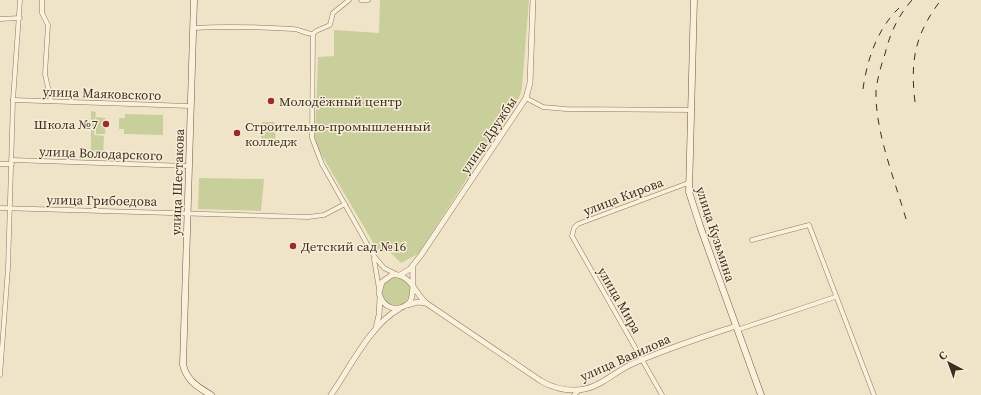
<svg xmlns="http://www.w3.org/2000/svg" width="981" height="395" viewBox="0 0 981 395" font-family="'Source Serif 4',serif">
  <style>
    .green { fill: #c9cf9b }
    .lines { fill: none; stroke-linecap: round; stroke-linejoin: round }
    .minor-casing { stroke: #8d765c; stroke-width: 5 }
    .tertiary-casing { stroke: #8d765c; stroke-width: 6 }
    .secondary-casing { stroke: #6f573f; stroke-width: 7 }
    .minor { stroke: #faf1dc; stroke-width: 4 }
    .tertiary { stroke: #faf1dc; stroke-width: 5 }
    .secondary { stroke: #faf1dc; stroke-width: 6 }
    .rail { stroke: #3d2e20; stroke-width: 1; stroke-dasharray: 7 7; stroke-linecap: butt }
    .poi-dot { fill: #9e2a2b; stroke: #f7eed8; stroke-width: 1.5 }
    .labels { text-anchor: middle; stroke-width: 3; stroke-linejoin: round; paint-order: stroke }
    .street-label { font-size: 13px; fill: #3d2e20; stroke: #f7eed8 }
    .poi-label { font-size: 13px; fill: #3d2e20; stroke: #f7eed8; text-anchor: start }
  </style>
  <rect width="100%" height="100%" fill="#f0e4c8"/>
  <g class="green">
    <path d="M380,0H529L522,88L519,98L418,254L401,263L388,250L383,252L378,251L317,147L315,138L318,57L334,56V30L379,33Z"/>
    <path d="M91,111L96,112L94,135L104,136L103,154L91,152Z"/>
    <path d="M125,114L163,115V135L124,134V129H119V118H125Z"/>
    <path d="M96,117L106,118L105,134H96Z"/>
    <path d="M262,122H274L276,125L275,141L261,140Z"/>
    <path d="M199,178L264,179L261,211L198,209Z"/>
    <circle cx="396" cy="291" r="14"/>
  </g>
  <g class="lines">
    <defs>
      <g id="minor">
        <path d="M42,0V13L48,25L45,74L51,101"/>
        <path d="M361,0H368"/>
        <path d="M0,19L20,18"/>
        <path d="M193,28C226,26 259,27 293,29C300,29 305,34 313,34"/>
        <path d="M313,34L312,138L322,164L374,256L384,268L396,274"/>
        <path d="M313,34L316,31L330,25L333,13L349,0"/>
        <path d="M526,98L543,107L566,109L691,110"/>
        <path d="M13,100L190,106"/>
        <path d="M12,160L188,166"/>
        <path d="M0,164H12"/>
        <path d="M0,208L308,217L324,215L345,204"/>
        <path d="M752,240L809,225L874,395"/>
        <path d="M374,259L379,289"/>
        <path d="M737,330L835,297"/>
        <path d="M0,375L8,268L13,100L20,0"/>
        <path d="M574,395L579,390"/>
        <path d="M662,395L572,236L574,228L578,224L688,183"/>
      </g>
      <g id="tertiary">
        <path d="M413,267C412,278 415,292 410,302C398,313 383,309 379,293L382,282L392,275C410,273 415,293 426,303L541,381C555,389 569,392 585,389C601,386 615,372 630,365C665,349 700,338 736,326"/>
        <path d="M400,275L410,269L421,255L526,98L530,83L533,0"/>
        <path d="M407,305L418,302L426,303"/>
        <path d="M376,328L379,315L380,298"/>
        <path d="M331,395C349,369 371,324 399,309"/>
      </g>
      <g id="secondary">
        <path d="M194,0L183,365C187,381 198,387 211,395"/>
        <path d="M694,0L689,192L700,226L761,395"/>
      </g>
    </defs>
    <use href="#minor" class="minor-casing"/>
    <use href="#tertiary" class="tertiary-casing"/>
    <use href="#secondary" class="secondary-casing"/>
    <use href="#minor" class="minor"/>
    <use href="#tertiary" class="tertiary"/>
    <use href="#secondary" class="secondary"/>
    <g class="rail">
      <path d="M863,89C867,60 877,29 899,8"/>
      <path d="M915,102C910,60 915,34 941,0"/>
      <path d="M906,219C895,181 875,131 876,92C877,79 881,66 885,54C890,33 898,16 912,0"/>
    </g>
  </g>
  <g class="poi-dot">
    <circle cx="271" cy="101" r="4"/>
    <circle cx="106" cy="124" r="4"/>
    <circle cx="237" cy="133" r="4"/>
    <circle cx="293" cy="246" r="4"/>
  </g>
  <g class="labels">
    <g class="street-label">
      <text transform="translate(102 93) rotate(2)" y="5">улица Маяковского</text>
      <text transform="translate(488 135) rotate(-56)" y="5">улица Дружбы</text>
      <text transform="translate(101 153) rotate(2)" y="5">улица Володарского</text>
      <text transform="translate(177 182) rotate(-88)" y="5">улица Шестакова</text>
      <text transform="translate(623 196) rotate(-21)" y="5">улица Кирова</text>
      <text transform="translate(102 200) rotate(1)" y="5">улица Грибоедова</text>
      <text transform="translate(716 234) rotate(72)" y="5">улица Кузьмина</text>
      <text transform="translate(620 300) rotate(60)" y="5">улица Мира</text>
      <text transform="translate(625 357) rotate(-24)" y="5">улица Вавилова</text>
    </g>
    <g class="poi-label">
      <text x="279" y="106">Молодёжный центр</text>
      <text x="98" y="129" text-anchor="end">Школа №7</text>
      <text x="245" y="131">Строительно-промышленный<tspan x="245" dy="15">колледж</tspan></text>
      <text x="301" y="251">Детский сад №16</text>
    </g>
  </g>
  <g transform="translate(949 363) rotate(319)" stroke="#f7eed8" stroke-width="3" paint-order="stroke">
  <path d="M0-3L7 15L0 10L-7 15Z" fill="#3d2e20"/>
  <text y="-6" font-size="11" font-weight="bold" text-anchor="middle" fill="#3d2e20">С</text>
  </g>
</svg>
